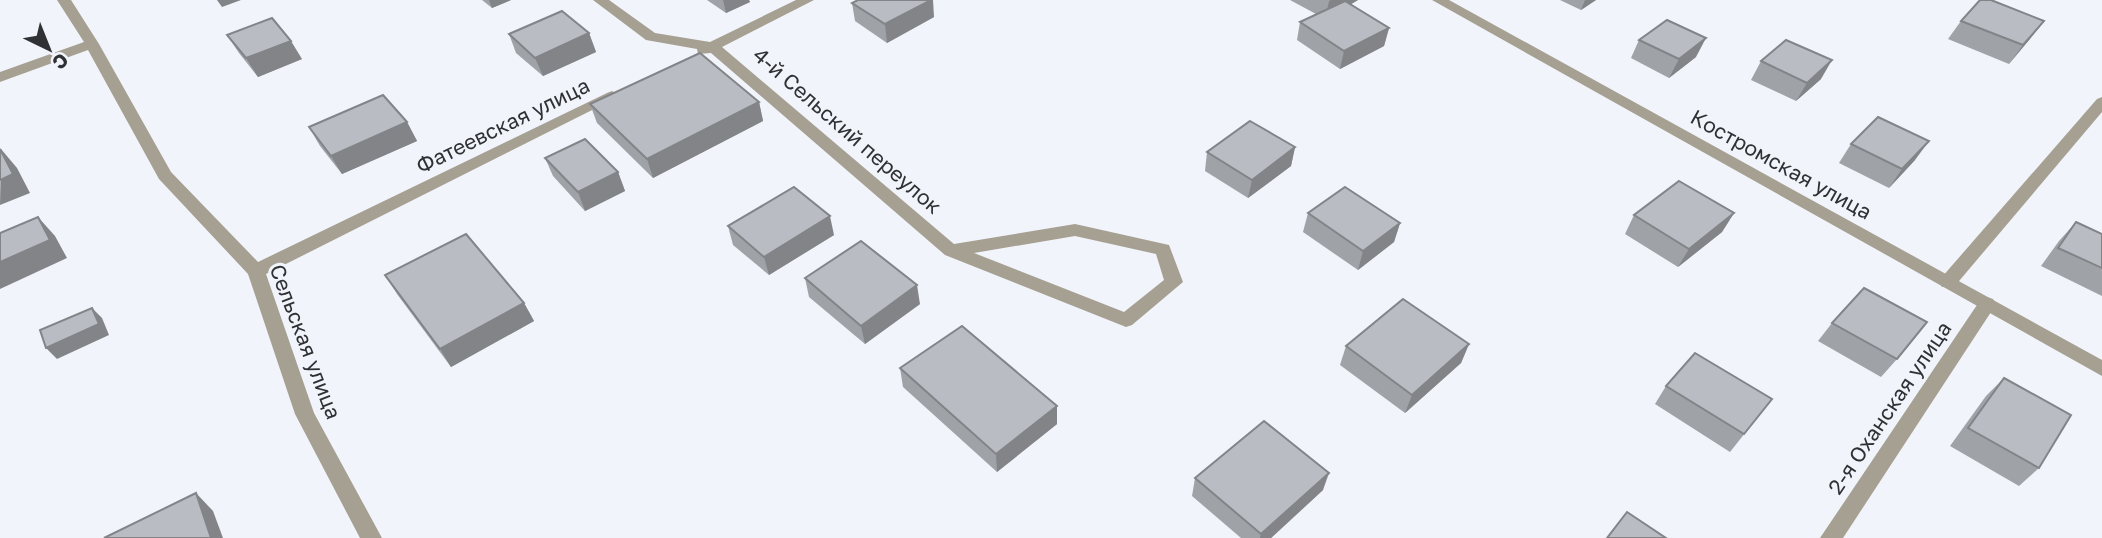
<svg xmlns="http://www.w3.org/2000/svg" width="2102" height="538" viewBox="0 0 2102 538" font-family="'Golos Text',sans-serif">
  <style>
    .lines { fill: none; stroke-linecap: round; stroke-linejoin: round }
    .minor { fill: #a6a093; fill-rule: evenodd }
    .tertiary { fill: #a6a093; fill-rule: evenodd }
    .wall { fill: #9fa3a8 }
    .shaded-wall { fill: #828488 }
    .building { fill: #b9bdc3; stroke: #828488; stroke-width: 2 }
    .labels { text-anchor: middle; stroke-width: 6; stroke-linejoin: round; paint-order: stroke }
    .street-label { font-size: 21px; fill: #303134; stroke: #f1f4fa }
  </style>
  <rect width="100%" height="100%" fill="#f1f4fa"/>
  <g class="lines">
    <g class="minor">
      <path d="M57,0H71L99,44L171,172L258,262L607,93L612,91L620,96L266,274L314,413L382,538H360L295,414L248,274L159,179L88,50L0,82V72L84,42Z"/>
      <path d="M593,0H609L655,33L710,42L796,0H814L722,47L954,244L1075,224L1169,245L1183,282L1132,325L1126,327L945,255L711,53L698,54L697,49L646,40ZM1075,236L1156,254L1164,280L1124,312L974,253Z"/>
      <path d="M2102,97V112L1954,287H1942L1939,282L1942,277L2097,99Z"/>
      <path d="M1987,297L1993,299L1996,304L1993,309L1843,538H1820L1981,299Z"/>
    </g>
    <path class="tertiary" d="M1432,0H1449L2102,360V376Z"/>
  </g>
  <g class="wall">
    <path d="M482,0H511L492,8Z"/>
    <path d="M707,0H749L750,2L726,13Z"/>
    <path d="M1290,0H1358L1351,4L1389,28L1384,46L1340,69L1297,40L1300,22L1316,14Z"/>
    <path d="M1560,0H1596L1581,10Z"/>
    <path d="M852,3L934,17L887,43L855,21Z"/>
    <path d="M1961,21H2044L2009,64L1948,39Z"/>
    <path d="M589,33L596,52L543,76L516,53L509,34Z"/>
    <path d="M227,35L302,59L258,77L239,53Z"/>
    <path d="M1639,40L1696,57L1669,78L1631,58Z"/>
    <path d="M1761,61L1821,79L1796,101L1751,80Z"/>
    <path d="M759,102L763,121L653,178L597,123L590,104Z"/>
    <path d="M407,122L417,141L342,174L320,146L309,127Z"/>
    <path d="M1851,144L1915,160L1889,188L1839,163Z"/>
    <path d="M1295,147L1291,166L1248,198L1205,171L1207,152Z"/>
    <path d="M545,158L618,172L625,191L585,211L553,176Z"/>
    <path d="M1308,213L1400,223L1394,242L1358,270L1303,232Z"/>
    <path d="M1734,213L1722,232L1678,267L1625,234L1634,215Z"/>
    <path d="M2076,222L2102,234V296L2041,266L2059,241Z"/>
    <path d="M728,226L834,235L769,275L733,245Z"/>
    <path d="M385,275L524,303L534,321L451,367L397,294Z"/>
    <path d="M805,278L920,304L865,344L809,297Z"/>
    <path d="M1832,323L1897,359L1881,377L1818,341Z"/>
    <path d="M1469,344L1461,363L1405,413L1340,365L1346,346Z"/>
    <path d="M900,368L1057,424L997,472L903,387Z"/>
    <path d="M2004,378L2039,468L2019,486L1950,446L1986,396Z"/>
    <path d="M1666,386L1772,399L1730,452L1655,404Z"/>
    <path d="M1195,478L1323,490L1271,538H1241L1192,496Z"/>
  </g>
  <g class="shaded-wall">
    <path d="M217,0H241L222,7Z"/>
    <path d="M489,0H511L492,8Z"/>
    <path d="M723,0H749L750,2L726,13Z"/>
    <path d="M931,0H933L934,17L887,43L885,24Z"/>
    <path d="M1331,0H1358L1325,20L1329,1Z"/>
    <path d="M1585,0H1596L1581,10Z"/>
    <path d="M2044,21L2030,39L2009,64L2023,45Z"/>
    <path d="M1389,28L1384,46L1340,69L1344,51Z"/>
    <path d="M589,33L596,52L543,76L535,58Z"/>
    <path d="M1706,38L1696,57L1669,78L1679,59Z"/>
    <path d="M291,41L302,59L258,77L246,58Z"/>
    <path d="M1832,60L1821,79L1796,101L1807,83Z"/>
    <path d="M759,102L763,121L653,178L647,159Z"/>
    <path d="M407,122L417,141L342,174L331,156Z"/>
    <path d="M1929,141L1915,160L1889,188L1902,169Z"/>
    <path d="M1295,147L1291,166L1248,198L1252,180Z"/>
    <path d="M1,149L17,168L30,193L0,205Z"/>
    <path d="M618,172L625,191L585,211L578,192Z"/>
    <path d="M1734,213L1722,232L1678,267L1689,249Z"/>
    <path d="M830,216L834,235L769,275L764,257Z"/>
    <path d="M38,217L55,236L67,258L0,289V262Z"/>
    <path d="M1400,223L1394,242L1358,270L1363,251Z"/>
    <path d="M917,285L920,304L865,344L861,326Z"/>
    <path d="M524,303L534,321L451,367L440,349Z"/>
    <path d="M92,308L102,318L109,335L57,359L46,348Z"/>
    <path d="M1469,344L1461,363L1405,413L1412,395Z"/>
    <path d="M1057,406V424L997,472L996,454Z"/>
    <path d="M1329,473L1323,490L1271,538H1260L1261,534Z"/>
    <path d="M196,493L213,511L223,538H211Z"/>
  </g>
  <g class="building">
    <path d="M858,0H931L885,24L852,3Z"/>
    <path d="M1980,0H1991L2044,21L2023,45L1961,21Z"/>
    <path d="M1345,1L1389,28L1344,51L1300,22Z"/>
    <path d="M562,11L589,33L535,58L509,34Z"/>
    <path d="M272,18L291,41L246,58L227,35Z"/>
    <path d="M1667,20L1706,38L1679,59L1639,40Z"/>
    <path d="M1786,40L1832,60L1807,83L1761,61Z"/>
    <path d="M700,53L759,102L647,159L590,104Z"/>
    <path d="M383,95L407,122L331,156L309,127Z"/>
    <path d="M1878,117L1929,141L1902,169L1851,144Z"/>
    <path d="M1250,121L1295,147L1252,180L1207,152Z"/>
    <path d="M585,139L618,172L578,192L545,158Z"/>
    <path d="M0,149L13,174L0,180Z"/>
    <path d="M1679,181L1734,213L1689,249L1634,215Z"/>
    <path d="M794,187L830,216L764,257L728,226Z"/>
    <path d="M1345,187L1400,223L1363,251L1308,213Z"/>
    <path d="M38,217L50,240L0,262V233Z"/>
    <path d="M2076,222L2102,234V268L2058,248Z"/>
    <path d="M466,234L524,303L440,349L385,275Z"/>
    <path d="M861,241L917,285L861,326L805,278Z"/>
    <path d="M1864,288L1927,322L1897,359L1832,323Z"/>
    <path d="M1403,299L1469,344L1412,395L1346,346Z"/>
    <path d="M92,308L99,324L46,348L40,330Z"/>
    <path d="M962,326L1057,406L996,454L900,368Z"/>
    <path d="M1695,353L1772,399L1744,434L1666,386Z"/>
    <path d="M2004,378L2071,415L2039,468L1968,428Z"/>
    <path d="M1264,421L1329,473L1261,534L1195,478Z"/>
    <path d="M196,493L211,538H104Z"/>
    <path d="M1627,512L1666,538H1607Z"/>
  </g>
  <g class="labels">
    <g class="street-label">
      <text transform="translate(503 126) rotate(-26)" y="7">Фатеевская улица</text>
      <text transform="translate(847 131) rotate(41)" y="7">4-й Сельский переулок</text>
      <text transform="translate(1781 165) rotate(29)" y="7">Костромская улица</text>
      <text transform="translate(305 342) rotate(69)" y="7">Сельская улица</text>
      <text transform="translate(1890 408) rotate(-56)" y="7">2-я Оханская улица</text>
    </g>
  </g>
  <g transform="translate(49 49) rotate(137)" stroke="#f1f4fa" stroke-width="5" paint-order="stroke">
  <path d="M0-5L12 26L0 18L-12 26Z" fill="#303134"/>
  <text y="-10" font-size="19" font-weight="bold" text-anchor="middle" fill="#303134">С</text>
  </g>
</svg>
